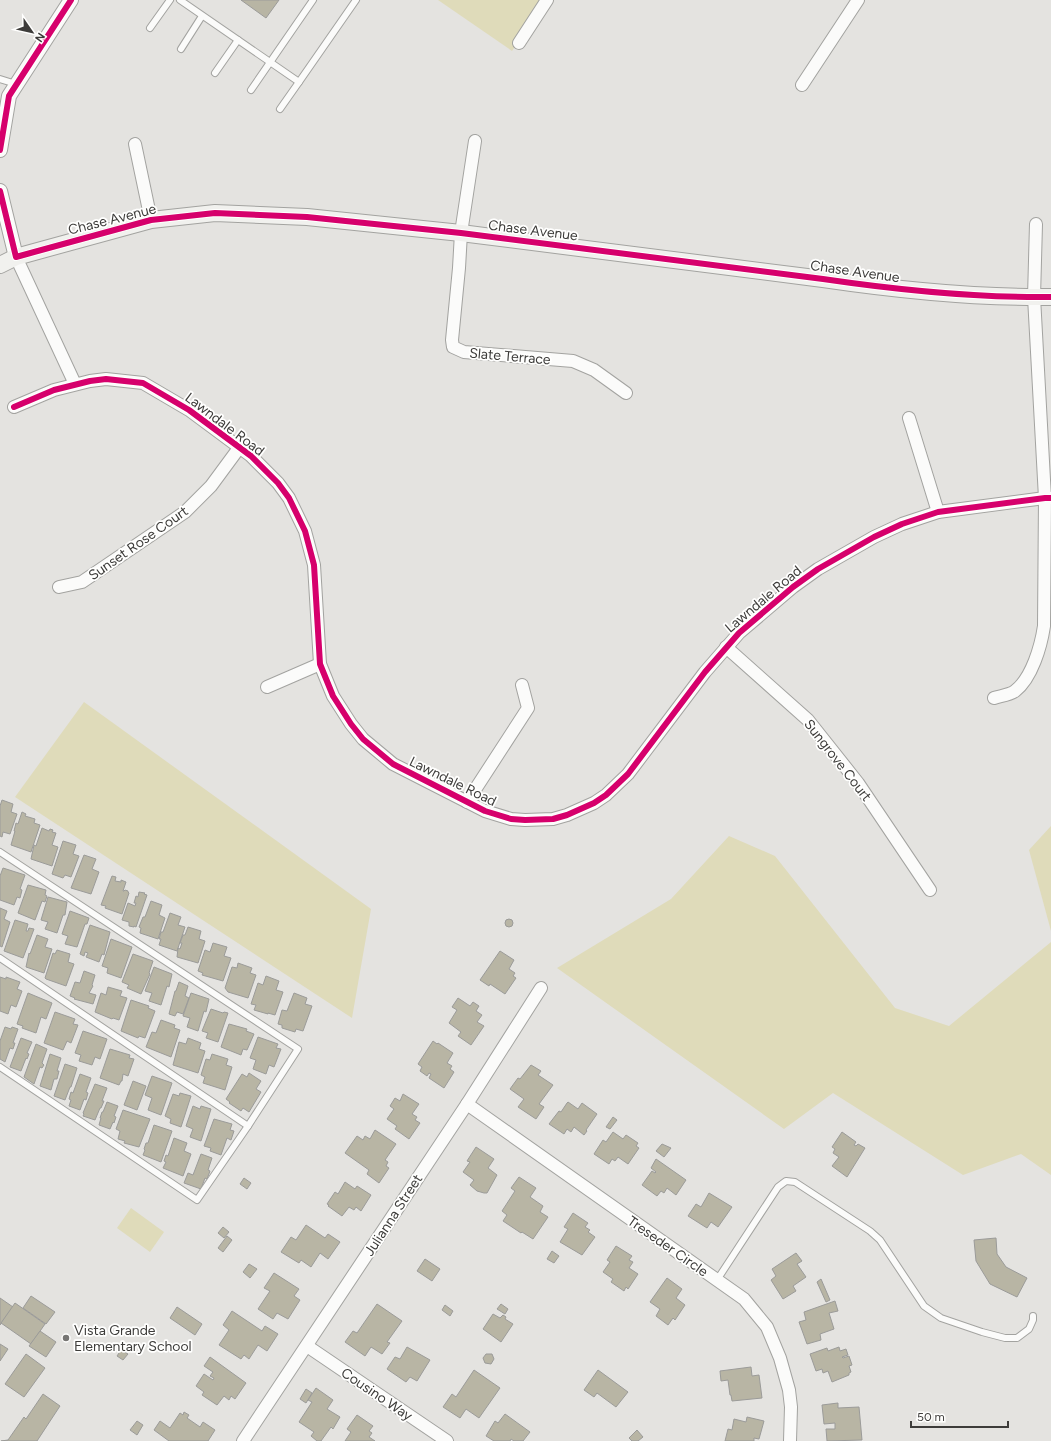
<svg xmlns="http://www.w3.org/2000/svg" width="1051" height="1441" viewBox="0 0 1051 1441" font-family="Figtree,sans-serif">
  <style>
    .green { fill: #dfdbba }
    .building { fill: #b8b5a4; stroke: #9b9b99 }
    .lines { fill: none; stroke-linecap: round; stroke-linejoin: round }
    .service-casing { stroke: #a3a3a0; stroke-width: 8 }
    .minor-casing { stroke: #a3a3a0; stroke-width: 14 }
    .tertiary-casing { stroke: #a3a3a0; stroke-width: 16 }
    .secondary-casing { stroke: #a3a3a0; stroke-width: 18 }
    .service { stroke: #fbfbfa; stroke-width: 6 }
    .minor { stroke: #fbfbfa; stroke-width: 12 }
    .tertiary { stroke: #fbfbfa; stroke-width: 14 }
    .secondary { stroke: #f1f1ee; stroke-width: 16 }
    .cycleway-casing { stroke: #fffffe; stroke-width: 8 }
    .cycleway { stroke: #d6006c; stroke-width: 6 }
    .poi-dot { fill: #777674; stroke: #fffffe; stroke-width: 1.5 }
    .labels { text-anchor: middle; stroke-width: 3.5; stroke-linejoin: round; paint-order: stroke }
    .street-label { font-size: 14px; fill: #3d3c3a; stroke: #fffffe }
    .poi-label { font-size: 14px; fill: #3d3c3a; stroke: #fffffe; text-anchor: start }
  </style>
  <rect width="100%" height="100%" fill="#e4e3e0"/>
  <g class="green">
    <path d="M438,0H547L512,51Z"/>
    <path d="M84,702L371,909L352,1018L15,797Z"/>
    <path d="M1051,826V931L1029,850Z"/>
    <path d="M729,836L775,856L895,1008L949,1026L1051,942V1175L1021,1154L963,1175L833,1093L784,1129L557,968L671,899Z"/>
    <path d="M131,1208L164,1232L150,1252L117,1228Z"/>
  </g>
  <g class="building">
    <path d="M241,0H279L266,18Z"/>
    <path d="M2,800L13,804L11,812L17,814L10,834L3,832L2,837L0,836V806Z"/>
    <path d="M22,812L26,814L25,816L35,819L34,823L40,825L31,852L11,845L15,831H14L16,823L18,824Z"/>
    <path d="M42,828L49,831L50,829L53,830L52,832L56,833L52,845L58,847L52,866L31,859L34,845L36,846Z"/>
    <path d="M63,841L76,845L73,854L79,856L71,877L65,875L63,878L52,874Z"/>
    <path d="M84,855L96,859L92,869L99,872L91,894L71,888Z"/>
    <path d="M3,868L25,875L20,889L22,890L20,898L17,897L14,905L0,900V876Z"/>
    <path d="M112,876L116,877L115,881L121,882V880L126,882L123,891H124L125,890L128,891V892L129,893L122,914L105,908L106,906L101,905Z"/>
    <path d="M28,885L46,890L45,895L47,896L45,902L42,901L35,920L18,913Z"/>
    <path d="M139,892L145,893L144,894L147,895L136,927L134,926V927L129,926V922L122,920L128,903L135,906L136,903H134L136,896L138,897Z"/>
    <path d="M48,897L67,902L65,915H63L57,933L45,929L48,922L41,920Z"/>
    <path d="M151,901L162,905L159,915L165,918L158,939L140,933L141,928L139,927L143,917H145Z"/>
    <path d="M0,908L7,911L4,919L10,922L2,947L0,946Z"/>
    <path d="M70,911L89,918L87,924H85L77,947L65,944L68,936L62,934Z"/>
    <path d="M170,913L181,917L178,925L185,927L177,951L159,945L161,939H159L161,932H163Z"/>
    <circle cx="509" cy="923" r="4"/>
    <path d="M15,920L28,924L26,931H28L29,928L34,929L23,958L4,951Z"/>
    <path d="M90,925L110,932L104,955L102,954L99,962L86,957L88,953L85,952L84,956L80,954Z"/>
    <path d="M188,927L201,931L199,939L205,941L198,963L177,957L178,948L180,949L182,943H180L183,935H185Z"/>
    <path d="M37,935L48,939L45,947L52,949L44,973L26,967L29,953L30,954Z"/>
    <path d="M111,939L132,947L121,978L107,973L108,968L102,966Z"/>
    <path d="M213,943L227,947L224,956L231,958L223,981L202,975L203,973L198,971L205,950L210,952Z"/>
    <path d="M57,950L70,954L68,962L74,964L66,986L46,979L45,978L53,953L55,954Z"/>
    <path d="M500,951L514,960L509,969L515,973L513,976L516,978L505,994L490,984L489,986L480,980Z"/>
    <path d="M133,954L153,961L149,973L150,974L141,994L127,988L129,985L122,982Z"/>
    <path d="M238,963L252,968L250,973L256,975L248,998L228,992L225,988L232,967L237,968Z"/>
    <path d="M154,967L172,974L169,987L167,986L161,1005L149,1001L152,993L145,991Z"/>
    <path d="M84,971L95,975L92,985L93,986L89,993L96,995L93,1004L74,999L75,998L70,996L75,982L80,983Z"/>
    <path d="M266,976L279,981L276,990L283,992L275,1015L268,1013V1014L254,1010L256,1005L251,1004L258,983L263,985Z"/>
    <path d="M0,977L6,979V977L20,982L17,989L22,991L16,1007L11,1005L8,1014L0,1011Z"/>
    <path d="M179,982L188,986L185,996L189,998L183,1014L177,1012L175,1016L169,1014L175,991H176Z"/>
    <path d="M108,987L122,991L120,996L127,998L119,1020L113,1018L112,1019L95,1012L101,993L106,995Z"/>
    <path d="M28,993L52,1003L46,1019L41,1017L36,1033L22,1028L23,1026L17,1024Z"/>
    <path d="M191,993L209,999L206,1012L204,1011L198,1031L187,1027L190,1018L183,1016Z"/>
    <path d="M294,993L307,998L305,1004L312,1006L303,1031L296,1029L295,1032L282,1028V1025L278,1024L282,1010L287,1011Z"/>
    <path d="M458,998L470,1006L473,1002L479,1006L476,1011L482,1015L477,1022L484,1026L471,1045L458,1036L461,1032L449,1023L457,1010L452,1007Z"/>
    <path d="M131,1000L149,1006L148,1008L155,1011L145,1038L139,1036L138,1038L121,1031Z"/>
    <path d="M211,1009L223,1013L224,1012L228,1013L218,1042L206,1038L208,1033L202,1031Z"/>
    <path d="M55,1012L75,1019L73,1024L78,1025L71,1043L67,1041L63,1050L44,1043Z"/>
    <path d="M161,1020L175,1025L174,1028L180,1030L171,1057L146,1047L152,1032L156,1033Z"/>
    <path d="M229,1024L247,1029L246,1031L254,1034L247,1050L243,1049L241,1055L221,1047Z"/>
    <path d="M5,1027L11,1029L12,1027L18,1029L13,1043H15L13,1049L10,1048L5,1062L0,1059V1041Z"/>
    <path d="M83,1031L107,1039L100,1059L95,1057L92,1065L79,1061L81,1055L75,1053Z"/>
    <path d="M258,1037L278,1044L276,1048L281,1049L274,1067L269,1065L266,1074L253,1069L256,1060L250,1058Z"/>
    <path d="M21,1038L32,1042L27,1053L29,1054L27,1059L26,1058L21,1071L10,1067Z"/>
    <path d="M188,1038L201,1043L199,1049L205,1051L198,1073L173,1065L179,1042L186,1044Z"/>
    <path d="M433,1041L437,1044L438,1043L453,1053L447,1063L452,1066L450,1069L454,1072L444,1088L429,1078L431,1074L429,1073L427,1076L420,1071L422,1067L418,1064Z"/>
    <path d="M36,1044L47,1049L42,1063L44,1065L42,1068L40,1067L34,1084L24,1077Z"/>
    <path d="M110,1049L130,1055L129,1058L134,1059L128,1076L123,1074L122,1081H121L119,1085L100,1078Z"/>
    <path d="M50,1054L61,1058L57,1071H59L57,1079H54L51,1090L40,1086Z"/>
    <path d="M212,1054L228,1059L226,1065L232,1067L225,1090L203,1083L205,1077L201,1075L206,1059L210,1060Z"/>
    <path d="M65,1064L77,1068L71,1087H70L65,1100L54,1096Z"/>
    <path d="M531,1065L541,1071L538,1075L553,1085L539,1104L544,1107L536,1119L518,1107L524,1099L510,1089L518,1078L520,1079Z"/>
    <path d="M249,1073L261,1081L256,1089L261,1092L249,1112L243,1108L241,1111L229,1103L230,1102L226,1099L242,1074L247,1077Z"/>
    <path d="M80,1074L91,1078L86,1092L88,1093L86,1100L84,1099L80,1110L69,1106L71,1100L69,1099L71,1092L73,1093Z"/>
    <path d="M152,1076L172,1083L161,1115L148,1110L152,1098L145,1095Z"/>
    <path d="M133,1081L146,1086L137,1110L124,1105Z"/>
    <path d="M95,1084L107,1088L102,1101H104L101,1108H100L95,1120L83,1116L84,1114L83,1113Z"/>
    <path d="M180,1093L191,1096L181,1127L170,1123L171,1119L165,1116L173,1094L179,1096Z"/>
    <path d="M403,1094L419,1104L412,1114L417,1117L415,1120L420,1123L409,1139L395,1129L397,1126L387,1119L394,1109L390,1106L395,1098L400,1101Z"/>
    <path d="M107,1102L118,1106L114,1116L116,1117L114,1123L113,1122L110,1129L99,1125L101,1118H100L102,1112H103Z"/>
    <path d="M568,1102L578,1109L582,1103L597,1114L586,1130L587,1131L584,1135L574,1127L571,1132L567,1129L564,1134L549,1124L559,1111L561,1112L567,1103Z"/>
    <path d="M193,1106L200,1109L201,1106L211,1109L201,1141L190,1137L193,1129L186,1126Z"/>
    <path d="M123,1110L150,1119L139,1147L124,1143L125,1141L118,1139L120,1131L116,1129Z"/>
    <path d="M613,1117L617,1120L610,1129L606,1127Z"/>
    <path d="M214,1119L232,1124L230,1130L234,1131L231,1140L227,1138L221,1155L210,1151L211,1148L204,1146Z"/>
    <path d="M154,1125L172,1131L161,1162L143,1155L145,1150L144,1149L146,1143H148Z"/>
    <path d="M375,1130L396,1144L385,1160L388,1162L386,1166L389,1168L379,1183L367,1174L369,1170L345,1153L357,1136L363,1140L365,1136L370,1139Z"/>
    <path d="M613,1132L623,1139L626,1135L638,1143L636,1146L639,1148L628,1164L618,1157L615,1161L612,1159L609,1164L594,1154L603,1140L606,1142Z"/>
    <path d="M842,1132L856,1142L854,1145L856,1146L858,1144L865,1148L847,1177L832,1166L839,1157L833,1153L835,1149L832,1147Z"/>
    <path d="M174,1138L187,1143L184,1151L191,1154L183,1176L163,1168L166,1162L164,1161L166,1155L168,1156Z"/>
    <path d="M662,1144L671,1148L664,1157L656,1151Z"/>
    <path d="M476,1147L494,1159L488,1168L497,1175L487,1193H484L477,1191L470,1185L474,1180L463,1172L470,1162L467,1161Z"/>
    <path d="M201,1154L212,1158L208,1170L210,1171L207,1179L205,1178L201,1189L184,1183L188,1173L193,1175Z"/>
    <path d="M656,1159L686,1180L676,1195L667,1188L664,1193L661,1191L657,1196L642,1185L652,1171L655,1173L656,1172L651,1168Z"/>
    <path d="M519,1177L536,1188L530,1197L543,1206L540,1212L548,1217L533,1239L522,1232L521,1233L503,1221L507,1215L502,1211L515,1191L511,1188Z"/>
    <path d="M244,1178L251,1183L247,1189L240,1184Z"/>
    <path d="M345,1182L355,1189L357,1186L371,1195L361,1211L356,1207L354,1210L349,1207L342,1216L328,1206L329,1205L327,1204L335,1192L338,1194Z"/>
    <path d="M709,1193L732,1207L718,1227L711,1222L707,1228L688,1216L696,1204L701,1207Z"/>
    <path d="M573,1213L588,1223L585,1227L590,1230L588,1232L595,1237L582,1255L560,1242L568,1229L564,1227Z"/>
    <path d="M306,1225L325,1238L328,1234L340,1242L328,1259L320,1253L311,1267L301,1260L299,1263L281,1252L291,1237L296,1240Z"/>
    <path d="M223,1227L229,1232L224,1238L218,1233Z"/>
    <path d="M227,1236L232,1240L223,1252L218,1248Z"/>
    <path d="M996,1238L997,1254L1006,1267L1027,1278L1017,1297L990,1284L976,1261L974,1240Z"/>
    <path d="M616,1246L632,1256L629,1260L633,1262L629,1268L638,1274L628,1289L626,1287L624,1291L611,1282L613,1279L603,1272L610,1262L607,1260Z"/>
    <path d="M552,1251L559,1256L554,1263L547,1259Z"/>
    <path d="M796,1253L802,1261L797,1264L806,1277L793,1286L796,1291L783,1299L771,1280L776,1276L772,1269Z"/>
    <path d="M425,1259L440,1269L432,1281L417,1271Z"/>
    <path d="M249,1264L257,1269L250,1278L243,1272Z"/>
    <path d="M274,1273L299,1289L294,1296L300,1300L288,1319L277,1313L273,1319L258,1309L270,1291L264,1288Z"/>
    <path d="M667,1278L682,1289L676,1298L685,1305L675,1320L673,1318L668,1325L656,1316L660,1309L650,1302Z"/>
    <path d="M821,1279L830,1300L826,1302L817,1282Z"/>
    <path d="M31,1296L55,1312L46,1324L23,1308Z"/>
    <path d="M0,1298L13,1307L0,1325Z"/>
    <path d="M835,1301L838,1311L829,1313L834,1329L820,1334L821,1340L807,1344L799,1322L806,1320L804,1312Z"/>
    <path d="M15,1303L45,1324L31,1344L1,1323Z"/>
    <path d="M377,1304L402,1321L387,1342L390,1343L382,1354L371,1347L365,1356L345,1342L353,1331L357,1333Z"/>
    <path d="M501,1304L508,1309L505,1314L497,1309Z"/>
    <path d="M445,1305L453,1311L450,1316L442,1310Z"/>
    <path d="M177,1307L202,1324L195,1335L170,1318Z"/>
    <path d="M232,1311L262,1331L265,1326L278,1334L267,1351L258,1345L249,1359L244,1355L241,1359L219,1345L229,1330L223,1325Z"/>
    <path d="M493,1314L500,1318L503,1315L506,1317L505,1319L513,1324L501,1342L483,1329Z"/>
    <path d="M40,1331L56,1342L46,1357L29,1346Z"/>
    <path d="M0,1344L8,1349L0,1361Z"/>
    <path d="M407,1347L430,1360L417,1381L410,1377L406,1382L387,1369L395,1357L400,1359Z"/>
    <path d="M839,1347L840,1351L846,1349L848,1355L842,1357L843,1358L849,1356L852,1365L849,1366L851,1372L849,1373V1375L832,1382L828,1371L823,1373L822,1369L816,1371L810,1354L827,1348L828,1351Z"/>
    <path d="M121,1350L128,1354L123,1360L117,1356Z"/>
    <path d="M26,1354L45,1368L24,1397L5,1384Z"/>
    <path d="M486,1354H492L494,1359L491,1364L485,1363L483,1358Z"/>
    <path d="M210,1357L246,1383L235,1399L231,1396L229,1400L224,1396L217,1405L202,1395L204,1392L196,1386L204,1374L213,1380L214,1378L210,1376L213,1372L204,1366Z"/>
    <path d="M751,1367L752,1376L759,1375L762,1398L732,1401L731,1395H730L728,1380L721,1381L720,1371Z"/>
    <path d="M474,1370L500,1388L479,1418L466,1409L460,1418L443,1407L452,1394L456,1397Z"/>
    <path d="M598,1370L628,1392L616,1407L597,1393L594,1397L584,1390Z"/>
    <path d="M316,1388L333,1400L327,1409L340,1417L333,1429L331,1427L321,1441H317L311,1436L314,1432L299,1422L312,1402L308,1400Z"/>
    <path d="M306,1389L312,1393L306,1403L300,1399Z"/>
    <path d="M43,1394L60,1406L37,1441H1L8,1440L24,1417L26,1419Z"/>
    <path d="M838,1403V1408L859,1407L862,1440L827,1441L826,1429H835V1423L824,1424L822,1405Z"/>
    <path d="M184,1412L189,1415L187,1418L200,1427L203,1422L215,1430L208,1441H169L154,1430L160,1421L170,1428L180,1413L183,1415Z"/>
    <path d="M505,1414L530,1432L523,1441H514L511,1439L510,1441H494L486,1436L495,1421L498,1423Z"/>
    <path d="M357,1415L373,1426L369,1431L372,1433L369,1437L375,1441H345L351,1432L347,1429Z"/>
    <path d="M747,1417L764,1421L759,1439L754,1438V1441H725L728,1429L732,1430L734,1419L746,1422Z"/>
    <path d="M137,1421L143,1425L137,1435L130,1430Z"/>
    <path d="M637,1430L643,1437L638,1441H632L629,1438Z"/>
  </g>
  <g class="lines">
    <defs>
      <g id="service">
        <path d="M180,0L299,82L356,0"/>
        <path d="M150,28L170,0"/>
        <path d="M181,49L202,16"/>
        <path d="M215,73L238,40"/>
        <path d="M0,79L16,84"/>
        <path d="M251,90L313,0"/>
        <path d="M280,109L299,82"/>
        <path d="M0,852L298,1049L248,1126L197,1200L0,1067"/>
        <path d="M0,958L248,1126"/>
        <path d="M717,1280L778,1187L786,1181L795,1182L870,1231L880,1240L924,1306L941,1318L982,1332L1005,1338H1017L1029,1329L1033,1320V1316"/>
      </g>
      <g id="minor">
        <path d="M519,43L547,0"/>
        <path d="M802,85L858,0"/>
        <path d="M475,141L461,233L459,268L452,340L453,347L464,352L573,361L594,370L626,393"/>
        <path d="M135,144L151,220"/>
        <path d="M16,257L75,384"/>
        <path d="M14,407L54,390L90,381L106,379L143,383L189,410L251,456L278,483L289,498L305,531L314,565L320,664L333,696L351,724L363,739L393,764L485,811L511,819L525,820L553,819L567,815L594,803L606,795L628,774L705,672L739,633L793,587L818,569L874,537L902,524L938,512L1045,498H1051"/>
        <path d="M909,418L938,512"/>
        <path d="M59,587L82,582L185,512L211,486L239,448"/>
        <path d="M726,647L808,720L858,783L930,890"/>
        <path d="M267,687L320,664"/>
        <path d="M994,698C1000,696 1010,695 1015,691C1032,678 1041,646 1044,626L1045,498L1034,297L1036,224"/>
        <path d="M467,802L528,708L522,685"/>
        <path d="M467,1104L744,1299L767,1327L780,1358L789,1390L791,1407L790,1441"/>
        <path d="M307,1346L447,1441"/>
        <path d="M243,1441L467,1104L541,988"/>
      </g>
      <g id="tertiary">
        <path d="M0,150L9,96L71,0"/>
        <path d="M0,191L16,257"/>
      </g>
      <path id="secondary" d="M0,265L16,257L151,220L215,213L307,217L461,233L823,279C898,290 975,298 1051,297"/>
    </defs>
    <use href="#service" class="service-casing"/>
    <use href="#minor" class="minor-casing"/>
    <use href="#tertiary" class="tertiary-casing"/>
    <use href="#secondary" class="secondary-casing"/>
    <use href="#service" class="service"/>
    <use href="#minor" class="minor"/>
    <use href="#tertiary" class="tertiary"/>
    <use href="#secondary" class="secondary"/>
    <defs>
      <g id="cycleway">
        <path d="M0,150L9,96L71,0"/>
        <path d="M0,191L16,257L151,220L215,213L307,217L461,233L823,279C898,290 975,298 1051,297"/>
        <path d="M14,407L54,390L90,381L106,379L143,383L189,410L251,456L278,483L289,498L305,531L314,565L320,664L333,696L351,724L363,739L393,764L485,811L511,819L525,820L553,819L567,815L594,803L606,795L628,774L705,672L739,633L793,587L818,569L874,537L902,524L938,512L1045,498H1051"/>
      </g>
    </defs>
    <use href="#cycleway" class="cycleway-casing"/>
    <use href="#cycleway" class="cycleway"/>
  </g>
  <circle class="poi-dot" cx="66" cy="1338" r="4"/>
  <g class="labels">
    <g class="street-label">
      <text transform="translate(112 219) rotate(-14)" y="5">Chase Avenue</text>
      <text transform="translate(533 230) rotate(7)" y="5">Chase Avenue</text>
      <text transform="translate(855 271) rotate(8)" y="5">Chase Avenue</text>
      <text transform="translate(510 356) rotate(5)" y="5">Slate Terrace</text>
      <text transform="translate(225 424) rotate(37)" y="5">Lawndale Road</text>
      <text transform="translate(138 543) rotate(-35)" y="5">Sunset Rose Court</text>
      <text transform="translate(763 599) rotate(-40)" y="5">Lawndale Road</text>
      <text transform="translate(838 760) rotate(52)" y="5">Sungrove Court</text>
      <text transform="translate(453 781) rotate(26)" y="5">Lawndale Road</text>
      <text transform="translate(393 1215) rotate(-57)" y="5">Julianna Street</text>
      <text transform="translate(668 1246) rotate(35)" y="5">Treseder Circle</text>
      <text transform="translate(377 1394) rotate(34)" y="5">Cousino Way</text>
    </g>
    <g class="poi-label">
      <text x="74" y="1335">Vista Grande<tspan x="74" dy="16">Elementary School</tspan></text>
    </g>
  </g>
  <g transform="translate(32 32) rotate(124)" stroke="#fffffe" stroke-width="3" paint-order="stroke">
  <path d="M0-3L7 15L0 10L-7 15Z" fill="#3d3c3a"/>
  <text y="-6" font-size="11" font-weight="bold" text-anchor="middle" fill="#3d3c3a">N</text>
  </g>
  <path d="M911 1421v6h97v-6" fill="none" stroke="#3d3c3a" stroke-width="2"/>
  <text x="917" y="1421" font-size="12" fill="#3d3c3a" stroke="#fffffe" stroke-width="3" paint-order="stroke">50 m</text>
</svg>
